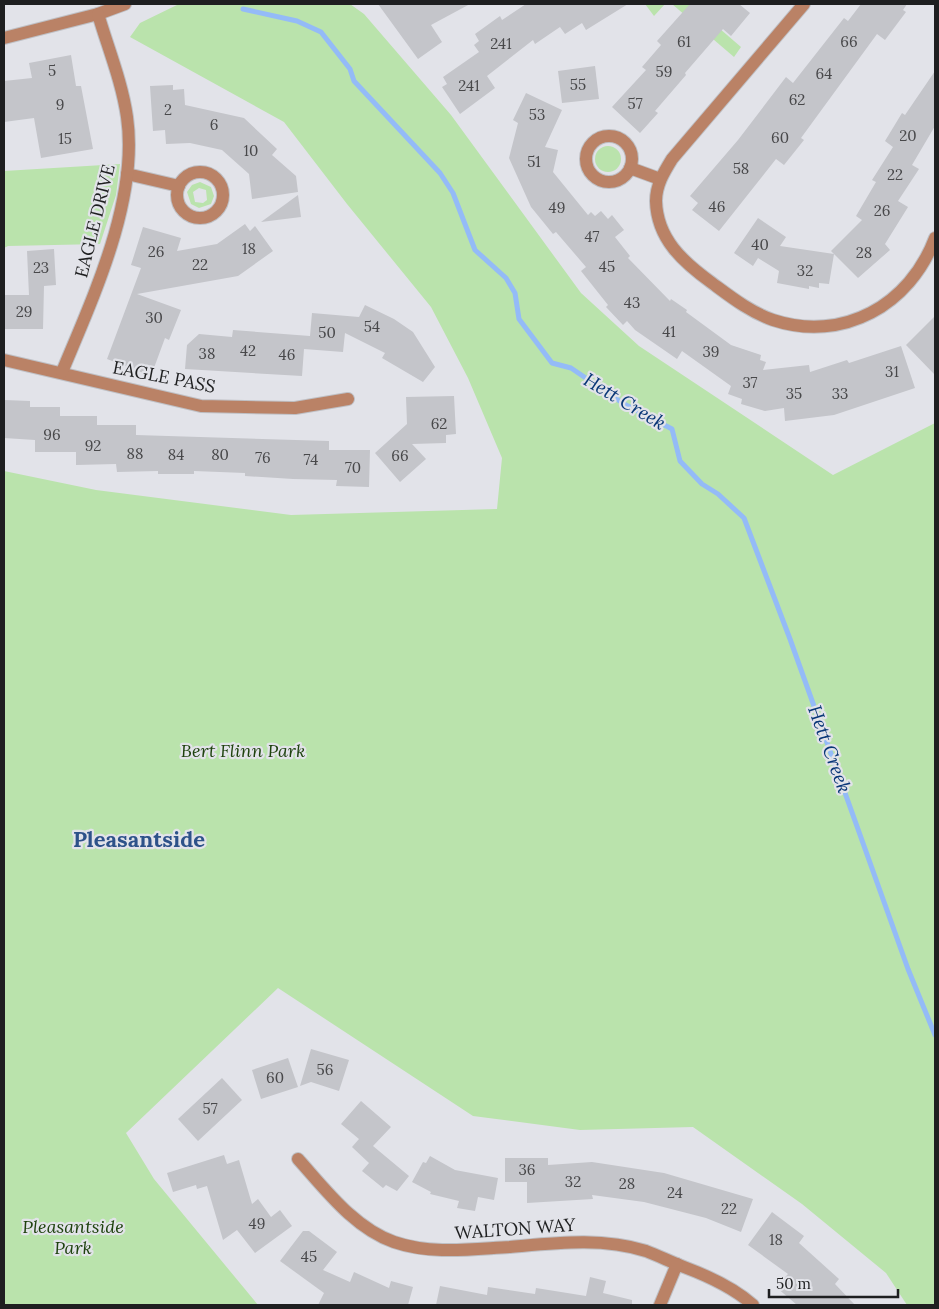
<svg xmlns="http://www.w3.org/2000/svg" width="939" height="1309" viewBox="0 0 939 1309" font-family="Lora,serif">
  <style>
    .green { fill: #bae3ac; fill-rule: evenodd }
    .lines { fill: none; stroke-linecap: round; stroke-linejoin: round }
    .stream { stroke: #94bbf7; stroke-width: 5 }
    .building { fill: #c4c5ca }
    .minor-casing { stroke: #bfc0c5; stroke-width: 14 }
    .minor { stroke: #ba8266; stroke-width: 12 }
    .labels { text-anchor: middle; stroke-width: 4.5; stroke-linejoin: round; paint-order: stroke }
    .number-label { font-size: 15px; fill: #48484a }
    .street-label { font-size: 18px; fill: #1e1f20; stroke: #e2e3e9 }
    .park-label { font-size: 18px; font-style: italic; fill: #1e420e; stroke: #e2e3e9 }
    .water-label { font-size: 19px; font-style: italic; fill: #093777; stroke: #e2e3e9 }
    .district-label { font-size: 22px; font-weight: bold; fill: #2d5289; stroke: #e2e3e9 }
  </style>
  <rect width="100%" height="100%" fill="#e2e3e9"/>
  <g class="green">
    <path d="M179,4H350L364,14L451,115L581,293L639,346L833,475L935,423V1305H907L886,1273L802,1204L693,1127L580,1130L473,1116L278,988L126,1133L154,1179L258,1305H4V471L96,490L291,515L497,509L502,458L468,378L431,307L347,204L284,122L130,37L140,23Z"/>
    <path d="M645,4H665L654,16Z"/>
    <path d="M672,4H691L741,47L734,57Z"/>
    <circle cx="608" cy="159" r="13"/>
    <path d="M120,164L116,195L100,244L8,246L4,248V171Z"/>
    <path d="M200,182L211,187L214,196L211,204L199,208L191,204L187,192L192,185ZM199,188L206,190L207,200L203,203L195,202L193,192Z"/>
  </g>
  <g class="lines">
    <path class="stream" d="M243,9L297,21L321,32L350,69L354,81L440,173L453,193L475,250L506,278L515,293L519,319L552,363L571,368L624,404L672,429L680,461L702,484L718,494L744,518L790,639L908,969L935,1035"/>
  </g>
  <g class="building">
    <path d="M378,4H470L431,25L442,42L418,59Z"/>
    <path d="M526,4H628L586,30L582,23L565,34L560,27L535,44L533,40L487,76L495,88L460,114L442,87L447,84L443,77L479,52L474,45L479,41L475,34L500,16L502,20Z"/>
    <path d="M690,4H739L750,13L731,36L723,29L685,73L686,75L655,111L658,113L640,133L612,107L646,70L642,67L661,45L657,41Z"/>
    <path d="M861,4H907L903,10L906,12L885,40L877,34L801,138L804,140L784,165L776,159L719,231L692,210L698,203L690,196L738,140L786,77L793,83L844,18L848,21Z"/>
    <path d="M71,55L76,86H81L93,149L41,158L34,118L4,122V81L32,78L29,63Z"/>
    <path d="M595,66L599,99L562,103L558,71Z"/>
    <path d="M935,71V126L912,165L919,169L898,201L908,207L885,244L890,250L858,278L831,251L862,220L856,216L876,182L872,180L893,147L885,141L902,113L905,115Z"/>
    <path d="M173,85V90L184,89L185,105L244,118L277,149L272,155L296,176L298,192L252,199L249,174L222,150L190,143L166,144L165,130L153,131L150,86Z"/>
    <path d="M526,93L562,110L545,147L558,150L553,172L588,215L591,212L595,216L601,211L608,219L612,215L624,230L615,237L630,256L628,258L670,301L671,299L687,310L686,312L731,345L761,355L760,360L766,362L763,370L809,365L810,372L847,360L849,363L901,346L915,388L834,415L785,421L784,408L765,411L741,404L742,399L728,394L731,386L682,351L677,359L635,330L627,321L623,325L606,307L608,305L581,271L586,267L556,232L553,234L531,207L509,158L518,123L513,120Z"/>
    <path d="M298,195L301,217L261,222Z"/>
    <path d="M758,218L786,237L780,246L834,254L829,284L819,283V288L809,286V289L777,283L779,271L758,258L753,266L734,253Z"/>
    <path d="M245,224L250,231L255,226L273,251L238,276L137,294L181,310L169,340L165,338L151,376L107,359L141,268L131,265L143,227L181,238L177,251L217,244Z"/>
    <path d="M54,249L56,285L44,286L43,329H4V295H29L27,251Z"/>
    <path d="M365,305L394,319L413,332L435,367L423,382L382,358L385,353L345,333L343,352L304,349L302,376L185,369L187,345L199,334L232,337L233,330L310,336L312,313L359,317Z"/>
    <path d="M935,316V375L906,345Z"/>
    <path d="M454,396L456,434L446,435V443L412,444L426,459L400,482L375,453L407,424L406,397Z"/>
    <path d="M4,400L30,401V407H60V416H97V425H136V435L329,441V450H370L369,487L336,486L337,480L293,479L245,476V473L194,471V474H158V471L117,472L116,464L76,465V452H35V440L4,438Z"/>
    <path d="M311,1049L349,1060L339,1091L311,1082L300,1086Z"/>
    <path d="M288,1058L298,1087L261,1099L252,1070Z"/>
    <path d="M222,1078L242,1100L198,1141L178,1119Z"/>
    <path d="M361,1101L391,1127L373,1146L409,1176L397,1191L386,1185L383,1188L362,1171L369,1163L352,1147L359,1139L341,1124Z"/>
    <path d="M224,1155L227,1164L239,1160L252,1204L258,1199L271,1217L280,1210L292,1226L255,1253L237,1230L223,1240L207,1186L197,1189L196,1185L173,1192L167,1173Z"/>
    <path d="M430,1156L455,1170L498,1178L494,1200L478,1197L475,1211L457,1208L459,1201L430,1194L431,1192L412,1182L423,1162L426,1163Z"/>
    <path d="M505,1158H548V1165L592,1162L664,1173L753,1199L741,1232L706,1218L644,1202L592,1195L593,1199L527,1203V1182H505Z"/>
    <path d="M772,1212L804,1236L799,1243L839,1279L835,1284L855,1305H797L776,1287L788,1274L748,1245Z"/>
    <path d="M303,1231H309L337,1252L323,1270L350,1282L354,1272L389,1288L391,1281L413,1287L408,1305H318L324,1293L280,1261Z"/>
    <path d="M590,1277L606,1281L603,1293L632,1300V1305H436L440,1286L487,1295L488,1287L535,1294L536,1288L586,1296Z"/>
  </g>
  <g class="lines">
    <defs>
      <g id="minor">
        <path d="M804,4L672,159C664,172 656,185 656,201C657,239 683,262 712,283C731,297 750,312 773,320C843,343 910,305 935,238"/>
        <path d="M4,38L98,14L125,4"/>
        <circle cx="609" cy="159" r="23"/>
        <path d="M630,168L660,179"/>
        <circle cx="200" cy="195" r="23"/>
        <path d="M127,174L179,186"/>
        <path d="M4,360L201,406L295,408L348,399"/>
        <path d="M62,372C93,297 139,200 127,117C122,82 108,48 98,14"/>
        <path d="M298,1159C325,1189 354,1228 394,1242C432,1255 472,1249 510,1247C555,1243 602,1237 646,1251C659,1256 671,1262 684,1267C708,1276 734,1288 753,1305"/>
        <path d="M660,1305L677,1264"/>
      </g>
    </defs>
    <use href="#minor" class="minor-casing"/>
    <use href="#minor" class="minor"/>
  </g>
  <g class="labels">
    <g class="number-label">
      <text x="684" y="47">61</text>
      <text x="849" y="47">66</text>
      <text x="501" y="49">241</text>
      <text x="52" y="76">5</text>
      <text x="664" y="77">59</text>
      <text x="824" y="79">64</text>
      <text x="578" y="90">55</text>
      <text x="469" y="91">241</text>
      <text x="797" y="105">62</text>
      <text x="635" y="109">57</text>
      <text x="60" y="110">9</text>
      <text x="168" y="115">2</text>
      <text x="537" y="120">53</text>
      <text x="214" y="130">6</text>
      <text x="908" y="141">20</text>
      <text x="780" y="143">60</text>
      <text x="65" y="144">15</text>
      <text x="251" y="156">10</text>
      <text x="534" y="167">51</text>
      <text x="741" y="174">58</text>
      <text x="895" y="180">22</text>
      <text x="717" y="212">46</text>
      <text x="557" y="213">49</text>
      <text x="882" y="216">26</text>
      <text x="592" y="242">47</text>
      <text x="760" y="250">40</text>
      <text x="249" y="254">18</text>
      <text x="156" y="257">26</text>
      <text x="864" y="258">28</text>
      <text x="200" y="270">22</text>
      <text x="607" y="272">45</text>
      <text x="41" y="273">23</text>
      <text x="805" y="276">32</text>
      <text x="632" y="308">43</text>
      <text x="24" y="317">29</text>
      <text x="154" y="323">30</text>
      <text x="372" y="332">54</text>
      <text x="669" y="337">41</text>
      <text x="327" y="338">50</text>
      <text x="248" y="356">42</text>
      <text x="711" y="357">39</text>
      <text x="207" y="359">38</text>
      <text x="287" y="360">46</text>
      <text x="892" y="377">31</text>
      <text x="750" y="388">37</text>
      <text x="794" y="399">35</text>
      <text x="840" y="399">33</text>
      <text x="439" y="429">62</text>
      <text x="52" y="440">96</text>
      <text x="93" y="451">92</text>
      <text x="135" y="459">88</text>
      <text x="176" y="460">84</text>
      <text x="220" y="460">80</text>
      <text x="400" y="461">66</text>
      <text x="263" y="463">76</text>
      <text x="311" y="465">74</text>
      <text x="353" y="473">70</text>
      <text x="325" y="1075">56</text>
      <text x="275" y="1083">60</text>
      <text x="210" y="1114">57</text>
      <text x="527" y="1175">36</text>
      <text x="573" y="1187">32</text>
      <text x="627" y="1189">28</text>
      <text x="675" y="1198">24</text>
      <text x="729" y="1214">22</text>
      <text x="257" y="1229">49</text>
      <text x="776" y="1245">18</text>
      <text x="309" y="1262">45</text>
    </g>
    <g class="street-label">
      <text transform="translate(95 221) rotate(-76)" y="6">EAGLE DRIVE</text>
      <text transform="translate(164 377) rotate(11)" y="6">EAGLE PASS</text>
      <text transform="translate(515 1229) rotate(-4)" y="6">WALTON WAY</text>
    </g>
    <g class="park-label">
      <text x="243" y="757">Bert Flinn Park</text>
      <text x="73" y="1233">Pleasantside<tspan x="73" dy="21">Park</tspan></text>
    </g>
    <g class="water-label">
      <text transform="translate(625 401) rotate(31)" y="7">Hett Creek</text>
      <text transform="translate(830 749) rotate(70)" y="7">Hett Creek</text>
    </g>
    <g class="district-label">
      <text x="139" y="847">Pleasantside</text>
    </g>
  </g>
  <rect width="939" height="1309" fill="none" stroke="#1e1f20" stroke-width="10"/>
  <path d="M769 1289v8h129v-8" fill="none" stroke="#1e1f20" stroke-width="2.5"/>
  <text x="776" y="1289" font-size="15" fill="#1e1f20" stroke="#e2e3e9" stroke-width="4" paint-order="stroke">50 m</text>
</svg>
